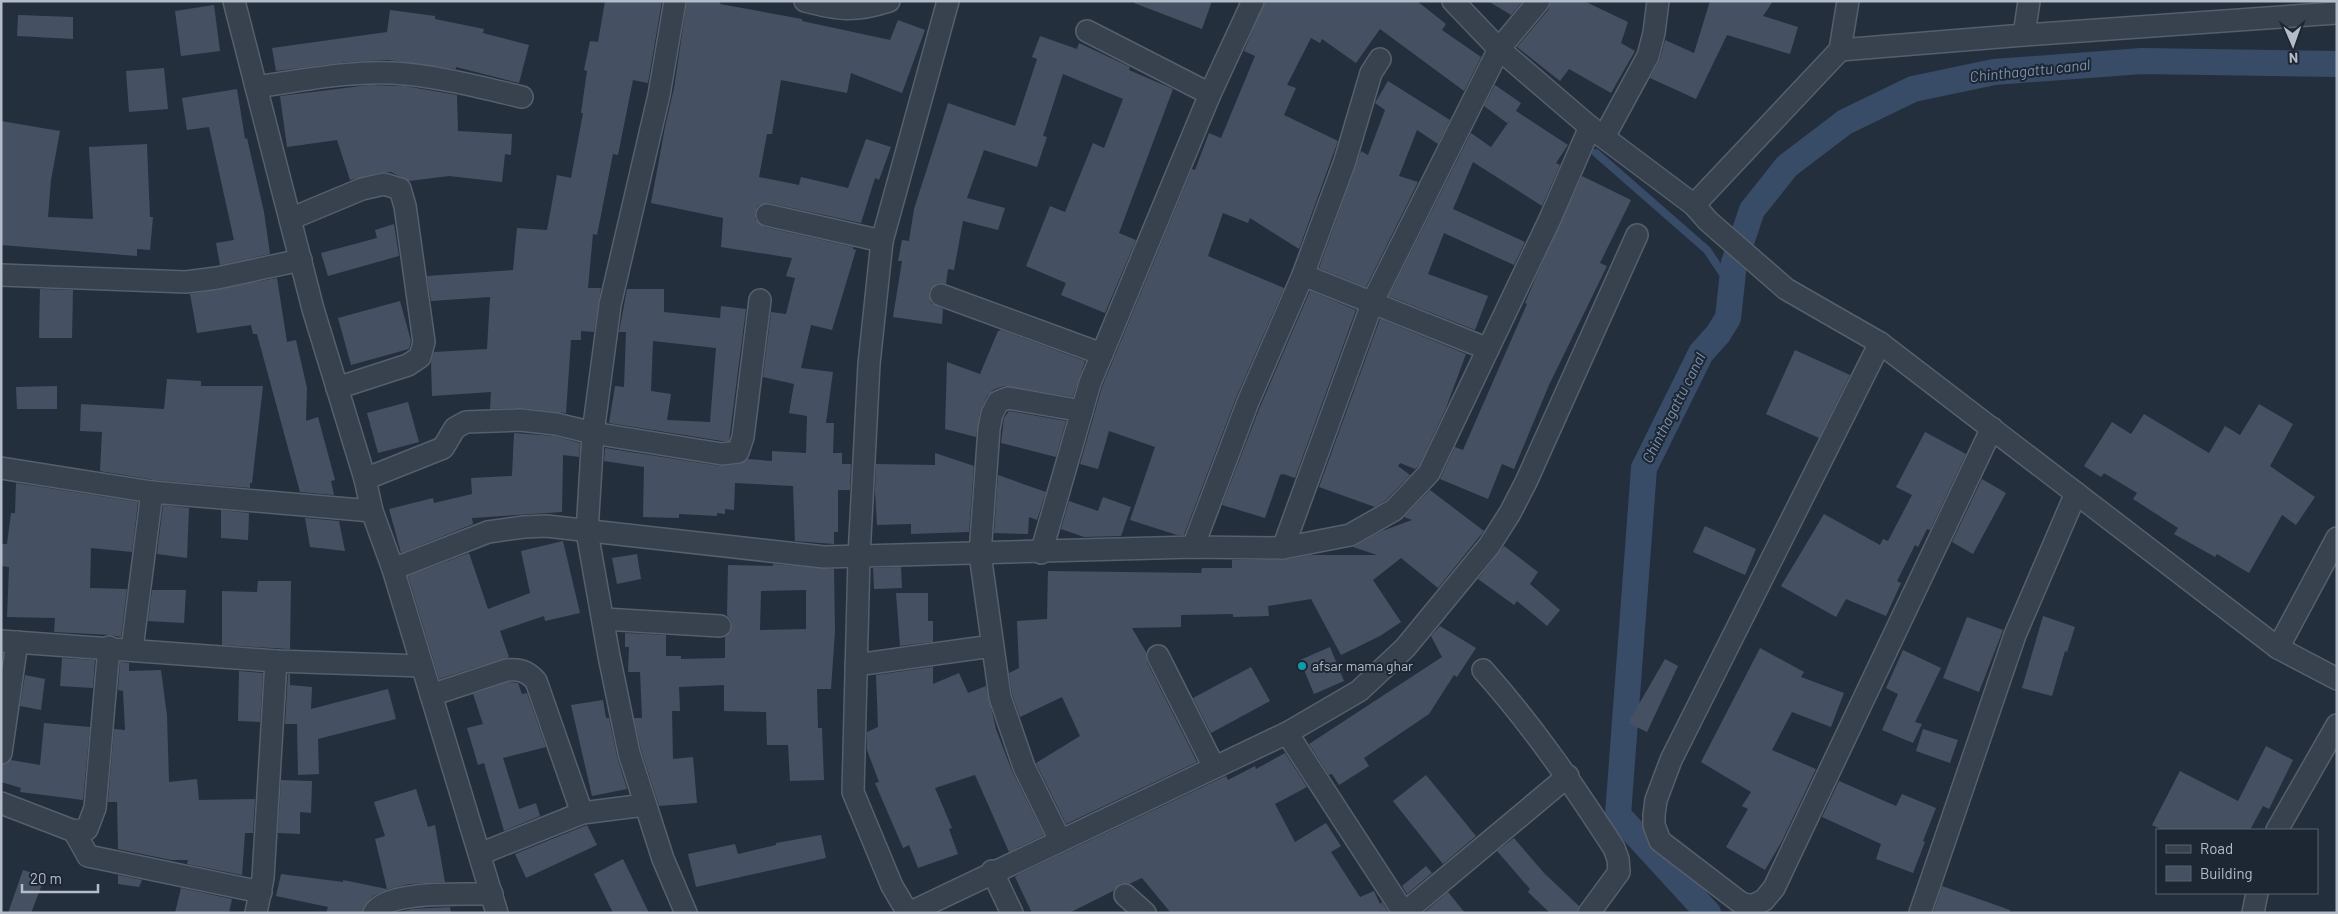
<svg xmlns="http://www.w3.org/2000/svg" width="2338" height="914" viewBox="0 0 2338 914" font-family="Barlow,sans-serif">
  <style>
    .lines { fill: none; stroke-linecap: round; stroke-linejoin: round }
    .stream { stroke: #394c67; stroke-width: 8 }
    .canal { stroke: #394c67; stroke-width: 26 }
    .building { fill: #455162; fill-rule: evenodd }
    .minor-casing { stroke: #565f6c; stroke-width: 24 }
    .minor { stroke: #38414e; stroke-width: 21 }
    .culture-dot { fill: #0f9aa8; stroke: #1d2633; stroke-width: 2 }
    .labels { text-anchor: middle; stroke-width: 4; stroke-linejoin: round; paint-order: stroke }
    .poi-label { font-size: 14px; fill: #b4bcc9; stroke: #1d2633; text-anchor: start }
    .water-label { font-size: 15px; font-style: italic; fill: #7c92b1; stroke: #1d2633 }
  </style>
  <rect width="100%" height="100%" fill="#242f3e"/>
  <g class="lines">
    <path class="stream" d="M1596,153L1707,250L1725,277L1731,300"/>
    <path class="canal" d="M1708,913L1618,815L1644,468L1701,353L1718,334L1728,318L1734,263L1752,210L1787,166L1845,122L1913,89L1994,72L2142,61L2337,64"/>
  </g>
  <g class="building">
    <path d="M605,1H662L648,83L633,80L618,155L613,154L597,235L593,234L588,288H601L594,332L581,331V340H571L566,413L521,408L490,409L491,392L432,396L431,362L434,352L487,349L490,297L431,301L427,276L513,270L517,228L547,230L557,175L571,178L583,113H581L587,71L584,70L590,41L598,42Z"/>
    <path d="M687,1H721L720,4L802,19V21L890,40L898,20L925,30L902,93L851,73L847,93L781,80L772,134H767L759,177L799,185L801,177L848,188L866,139L891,147L879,180L875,178L861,223L769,203L758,206L755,213V219L764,227L853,247V249L856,250L832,330L811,325L801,368L833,372L826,423H834L833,453H842V464H851L850,490H838V532H834V544L795,541L793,486L735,483L734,510L725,509V514L717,513V516L679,514V518L643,517L644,467L604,461L605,448L720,466L740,464L748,459L772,461V451L806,453L807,416L789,413L794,384L763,377L771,312L786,314L795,278L786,276L792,258L721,247L723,218L651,203L665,127L674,88Z"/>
    <path d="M1134,1H1212L1202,29L1134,3Z"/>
    <path d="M1265,1H1417L1446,24L1442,30L1481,57L1464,91L1380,29L1356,63L1322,39L1320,43L1311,38L1287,85L1296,88L1284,115L1338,141L1299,249L1250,218L1248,223L1223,213L1208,256L1284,288L1236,398L1184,535H1177L1130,520L1155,447L1109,431L1098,469L1080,464L1102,387L1192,169L1195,170L1209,133L1221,138L1255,56L1244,51Z"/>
    <path d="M1488,1H1523L1511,15Z"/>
    <path d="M1551,1H1584L1628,22L1621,43L1635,51L1611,93L1569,69L1560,81L1517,47L1549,9Z"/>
    <path d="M1710,1H1773L1763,16L1798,27L1790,54L1727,35L1696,99L1650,78L1660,59L1665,40L1694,53Z"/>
    <path d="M214,5L220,51L181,56L175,11Z"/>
    <path d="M390,10L435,16V19L484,29L483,33L529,45L519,83L456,67V69L388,60L348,62L276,71L272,48L387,32Z"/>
    <path d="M18,15L73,17V39L17,36Z"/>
    <path d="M1040,36L1077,49L1079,43L1130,67L1129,70L1173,89L1119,233L1136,240L1105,313L1061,295L1066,283L1026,266L1050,206L1065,212L1093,143L1104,148L1123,99L1063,74L1043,136L1047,137L1037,167L984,150L967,198L1005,208L998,230L963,221L954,270L948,269L946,284L938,283L933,286L929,291L931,303L943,309L942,324L893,317L902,261H898L902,240L909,241L914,209L948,103L1015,126L1037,59L1032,57Z"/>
    <path d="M164,68L168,109L129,112L126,71Z"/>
    <path d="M1388,81L1450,120L1438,144L1417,130L1399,176L1418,182L1366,287L1319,268L1361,151L1368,155L1385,110L1375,103Z"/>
    <path d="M369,85L405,86L457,95L458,131L512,134L511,155L505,154L502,182L449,176L409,181L391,172H382L350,180L337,140L287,147L280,96Z"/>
    <path d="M1495,85L1521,103L1516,111L1568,145L1556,163L1560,165L1542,206L1473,162L1453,209L1525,242L1514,265L1444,233L1428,274L1488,296L1475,330L1389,296L1471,133L1491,147L1510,120L1507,123L1484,106Z"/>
    <path d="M237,89L245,139L247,138L264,212L270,254L220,265L216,243L234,240L209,127L187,130L182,98Z"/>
    <path d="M1,121L60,131L51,180L48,217L93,219L89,147L147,144L150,217H153L150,250L137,249V256L1,245Z"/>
    <path d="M1582,176L1631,200L1600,263L1607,266L1549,385L1514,469L1502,464L1488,499L1440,479L1455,447L1463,450L1527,304L1525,303L1536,277Z"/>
    <path d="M394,224L399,256L328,276L321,253L377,238L375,230Z"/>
    <path d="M277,278L287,342L296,340L307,388L306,421L318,417L335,480L331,481L334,495L300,492L257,334H253L251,325L197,333L190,294Z"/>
    <path d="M40,289L73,290L72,338H39Z"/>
    <path d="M627,289H664V312L720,318L721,306L746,309L729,441H722L609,423L615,386L624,387L626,332H619ZM653,341L716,348L710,422L667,420L671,394L651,391Z"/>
    <path d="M1310,291L1356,310L1295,478L1283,474L1280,475L1265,518L1222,505L1260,407Z"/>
    <path d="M400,301L411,341L409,349L351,365L338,318Z"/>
    <path d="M1380,319L1466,354L1446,408L1419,466L1415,469L1400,463L1398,466L1410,475L1386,500L1375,507L1319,487Z"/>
    <path d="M1001,330L1085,361L1073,397L1004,386L993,390L987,396L980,412L976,437L945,429L947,362L980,374L998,331Z"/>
    <path d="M1795,350L1850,375L1819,438L1766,414Z"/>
    <path d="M167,379L201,381V386H263L252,483H250V488L154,480L100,471L102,432L80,431L81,404L164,409Z"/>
    <path d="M57,386V409H17L16,387Z"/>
    <path d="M408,402L419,442L378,453L367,413Z"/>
    <path d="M2259,404L2293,424L2270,466L2315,497L2296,525L2282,515L2249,573L2217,554L2215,557L2174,534L2178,528L2133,499L2137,493L2104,473L2101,477L2084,466L2112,422L2131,434L2144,414L2209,453L2225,426L2240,435Z"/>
    <path d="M1009,411L1066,421L1056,457L1001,443L1004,418Z"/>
    <path d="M1925,432L1966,454L1930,530L1927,529L1918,547L1915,545L1897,581L1901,583L1886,616L1846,599L1836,617L1781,586L1824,514L1880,545L1883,539L1888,541L1912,495L1896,487Z"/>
    <path d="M514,433L554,436L580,443L579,457L563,455L562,512L472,518L473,524L401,553L389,509L433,498L434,503L472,494L471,478L512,476Z"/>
    <path d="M935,453L974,466L969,532L911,534V524L877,525L875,491L876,464L935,465Z"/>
    <path d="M998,475L1046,492L1037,520L1029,517L1028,534L994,533Z"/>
    <path d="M1982,479L2006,493L1973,554L1952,542Z"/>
    <path d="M16,483L138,502L132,552L91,548L90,588L127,589L121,637L110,635L54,632L55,618L7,617L9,567L1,566V544H7L11,513H15Z"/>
    <path d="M1430,490L1484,531L1438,588L1401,558L1373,580L1401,622L1380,636L1341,655L1311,599L1268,606L1269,616L1233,617V614L1181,615V627L1132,628L1146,652L1147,662L1197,762L1066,824L1036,763L1080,736L1062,697L1020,717L1012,694L1009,673L1019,668L1017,621L1047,619L1048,571L1201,573L1202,568H1232V560H1283L1311,555H1377L1353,547L1382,531L1412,520L1404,517Z"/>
    <path d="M1103,497L1131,507L1121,536L1084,537L1061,529L1069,501L1098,511Z"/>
    <path d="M163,505L189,508L187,558L157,554Z"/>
    <path d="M221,510L249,513L248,540L221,538Z"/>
    <path d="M305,518L339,521L345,551L310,547Z"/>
    <path d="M1705,526L1756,549L1745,575L1693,552Z"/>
    <path d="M563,541L580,613L545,621L544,616L500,631L509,657L439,679L408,576L469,553L488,609L530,593L521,551Z"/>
    <path d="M1504,546L1538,572L1530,584L1560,610L1547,626L1517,601L1514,605L1478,579Z"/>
    <path d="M637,554L641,579L617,584L612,558Z"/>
    <path d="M773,564L834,569L835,631L831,689H817L818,728H822L824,780L790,781L788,745H767L766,712L724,711V685L679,687L680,711H672L673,759L693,757L697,803L659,806L641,750L634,718H642L640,672H628L629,647H625V633L666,635V656H681V659L725,658V637L730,633L732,626L731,620L727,615L728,565L773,566ZM806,590V629L760,630L761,591Z"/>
    <path d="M901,567L902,588L874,589L873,568Z"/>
    <path d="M258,581H291L290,649L222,645V591L257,592Z"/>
    <path d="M152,590H186L184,623L148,621Z"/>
    <path d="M896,593H928V621H933V642L900,646Z"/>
    <path d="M2043,616L2075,627L2067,652L2065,651L2052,696L2022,688Z"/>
    <path d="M1967,617L2003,630L1979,692L1943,678Z"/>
    <path d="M1440,626L1476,648L1457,677L1454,675L1429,714L1364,758L1369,766L1339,785L1332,774L1329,775L1309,744L1442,657L1431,636Z"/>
    <path d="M1330,647L1344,681L1314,694L1300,660Z"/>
    <path d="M1760,648L1804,672L1801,677L1844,693L1831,727L1792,712L1772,750L1816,769L1782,841L1765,870L1726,847L1748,809L1742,806L1751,792L1701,762Z"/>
    <path d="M1903,650L1941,668L1915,722L1922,724L1913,743L1882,730L1898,694L1886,688Z"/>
    <path d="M62,658L95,660L93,688L60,686Z"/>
    <path d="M1665,659L1678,666L1647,732L1628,723Z"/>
    <path d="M120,662L129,663V671L161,670L167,716L169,782L197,779L199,800L255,799L253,833H245L242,875L187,864L188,860H171L118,849L117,802H108L114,729L125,730L123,691L118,690Z"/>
    <path d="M933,667V684L959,673L968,693L986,686L996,729L1012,771L1044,835L1009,852L975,775L935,788L952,828L949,829L958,854L918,868L909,845L903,848L875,783L879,782L867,750V732L878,727L876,675Z"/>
    <path d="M1251,667L1270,701L1211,733L1193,698Z"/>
    <path d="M239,671L263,673L260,722L238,721Z"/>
    <path d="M288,674H290V685L312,687L311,709L388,689L396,719L318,739L319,774L298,775L297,724H285Z"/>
    <path d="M25,675L45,679L41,710L20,706Z"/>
    <path d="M509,682L518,683L522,694L527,693L546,747L503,758L519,809L536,803L540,816L504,831L484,763L478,765L467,728L483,724L473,694Z"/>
    <path d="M603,700L606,718H609L617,756L627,789L592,796L571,705Z"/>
    <path d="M44,723L90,727L83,800L20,792L21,788L1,782V765L11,760L40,765Z"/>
    <path d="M1923,729L1958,740L1950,763L1916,751Z"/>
    <path d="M2266,746L2293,760L2269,809L2263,806L2250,830H2162L2152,825L2180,771L2238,801Z"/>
    <path d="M1285,753L1307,787L1275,804L1295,842L1326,823L1341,846L1331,852L1360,897L1374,891L1380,904L1382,902L1389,913H1171L1142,878L1129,884L1121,883L1113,891L1069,913H1032L1015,877L1019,874L1226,776L1228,780L1255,766L1256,769Z"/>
    <path d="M1426,775L1476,836L1443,864L1393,801Z"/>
    <path d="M281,780L312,781L311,813L300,812V834L278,833Z"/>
    <path d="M1839,781L1896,806L1902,794L1936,808L1923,841L1925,842L1913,873L1876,859L1881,844L1822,817Z"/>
    <path d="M416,789L428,827L435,825L445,882L409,884L389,889L373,896L365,905L362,913H326L328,907L276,896L281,874L343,882V880L387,889L375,839L385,836L374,802Z"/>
    <path d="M587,825L597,845L526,878L515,854Z"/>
    <path d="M821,835L826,858L696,887L688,854L735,844L738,854L776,845V843Z"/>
    <path d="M1514,838L1544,873L1579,906L1577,913H1550L1528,892L1530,889L1497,851Z"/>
    <path d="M623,859L649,913H613L594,874Z"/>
    <path d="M1426,866L1432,873L1407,894L1402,886Z"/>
    <path d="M23,870L45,877L31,913H8Z"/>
    <path d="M118,875L142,880L139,887L118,884Z"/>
    <path d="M1942,886L2010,910V913H1933Z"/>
    <path d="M181,888L232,899L229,913H175Z"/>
    <path d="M1448,892L1465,913H1424Z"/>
    <path d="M450,907L451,913H396L412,909Z"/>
  </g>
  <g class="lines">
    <defs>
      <g id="minor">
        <path d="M234,1L313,309L365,479L372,511L393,569L497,913"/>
        <path d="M675,1L659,95L610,305L593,433L587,532L609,656L629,753L663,859L686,913"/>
        <path d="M805,1C839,10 855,12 889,1"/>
        <path d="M1453,1L1499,49L1590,127L1694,205L1708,221L1786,289L1880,343L2278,648L2337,679"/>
        <path d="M1087,31L1210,94"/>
        <path d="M2024,35L2029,1"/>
        <path d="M1840,50L2024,35L2337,13"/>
        <path d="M256,87C304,80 357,69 406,74C445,78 484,88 522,97"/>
        <path d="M1604,137L1648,56L1654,33L1658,1"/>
        <path d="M1694,205L1840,50L1848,1"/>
        <path d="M767,215L882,241"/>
        <path d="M290,219L362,189L384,184L400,189L405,206L424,342L420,357L408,365L337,388"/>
        <path d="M1,275L186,282L217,278L301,260"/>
        <path d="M1303,275L1488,349"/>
        <path d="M941,295L1102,354"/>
        <path d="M1880,343L1671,760L1656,800L1654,815V825L1660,841L1741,903L1752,906L1764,900L1774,888L1992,428"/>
        <path d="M1,468L152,492L372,511"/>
        <path d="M365,479L443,448L455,428L466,422L520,420L556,424L593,433L722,454L738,452L743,437L760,300"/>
        <path d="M1193,547L1248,402L1303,275L1345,161L1371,73L1380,59"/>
        <path d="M1283,548L1373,301L1499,49L1539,1"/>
        <path d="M1041,553L1090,383L1210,94L1253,1"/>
        <path d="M393,569L488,532L524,527L546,526L824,557L1193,547L1283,548L1350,535L1394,510L1429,473L1550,219L1590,127"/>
        <path d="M604,619L720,626"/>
        <path d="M1,641L276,661L422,666"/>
        <path d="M2278,648L2337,538"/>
        <path d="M132,649L152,492"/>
        <path d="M1158,656L1214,767"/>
        <path d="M856,665L992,646"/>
        <path d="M1483,670C1533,726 1574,786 1614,848L1618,859L1619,872L1589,913"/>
        <path d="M431,695L507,670C520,669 527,671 536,681L582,813"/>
        <path d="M1287,733L1359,691L1405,648L1489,546L1510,513L1526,482L1637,235"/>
        <path d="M1,753L17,642"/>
        <path d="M1,803L74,831L87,829L95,808L109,647"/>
        <path d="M2277,830L2337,725"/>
        <path d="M74,831L88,856L261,892"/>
        <path d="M1060,840L1024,767L1000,697L980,554L989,429L992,414L998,402L1008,398L1082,411"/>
        <path d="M480,854L582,813L645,805"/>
        <path d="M992,871L1012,913"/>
        <path d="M1125,895L1145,913"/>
        <path d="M256,913L263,878L276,661"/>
        <path d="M374,913C387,889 466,895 492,894"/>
        <path d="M908,913L892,886L853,792L859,557L869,364L882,241L948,1"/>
        <path d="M909,913L1287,733L1404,913"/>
        <path d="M1404,913L1568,776"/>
        <path d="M1920,913L2015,635L2076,493"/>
        <path d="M2253,913L2257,893"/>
      </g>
    </defs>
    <use href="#minor" class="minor-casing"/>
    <use href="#minor" class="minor"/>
  </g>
  <circle class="culture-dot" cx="1302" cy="666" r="5"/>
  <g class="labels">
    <g class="poi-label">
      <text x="1312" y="671">afsar mama ghar</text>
    </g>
    <g class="water-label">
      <text transform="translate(2030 71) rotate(-6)" y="5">Chinthagattu canal</text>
      <text transform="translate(1674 408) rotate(-63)" y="5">Chinthagattu canal</text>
    </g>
  </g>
  <rect width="2338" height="914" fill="none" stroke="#b4bcc9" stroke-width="5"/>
  <rect x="2156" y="829" width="162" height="65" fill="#1d2633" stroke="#59626f"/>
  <rect x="2166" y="845" width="25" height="8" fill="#38414e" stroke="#59626f"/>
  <text x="2200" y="854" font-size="15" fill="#b4bcc9">Road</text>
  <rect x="2166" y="866" width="25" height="15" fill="#455162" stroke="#59626f"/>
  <text x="2200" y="879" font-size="15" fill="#b4bcc9">Building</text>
  <g transform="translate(2293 45) rotate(178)" stroke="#1d2633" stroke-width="4" paint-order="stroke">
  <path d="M0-4L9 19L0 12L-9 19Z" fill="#b4bcc9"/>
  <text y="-8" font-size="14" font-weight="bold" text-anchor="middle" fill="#b4bcc9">N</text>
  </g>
  <path d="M22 884v8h76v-8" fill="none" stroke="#b4bcc9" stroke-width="2.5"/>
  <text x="30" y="884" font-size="15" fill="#b4bcc9" stroke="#1d2633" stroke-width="4" paint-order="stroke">20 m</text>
</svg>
